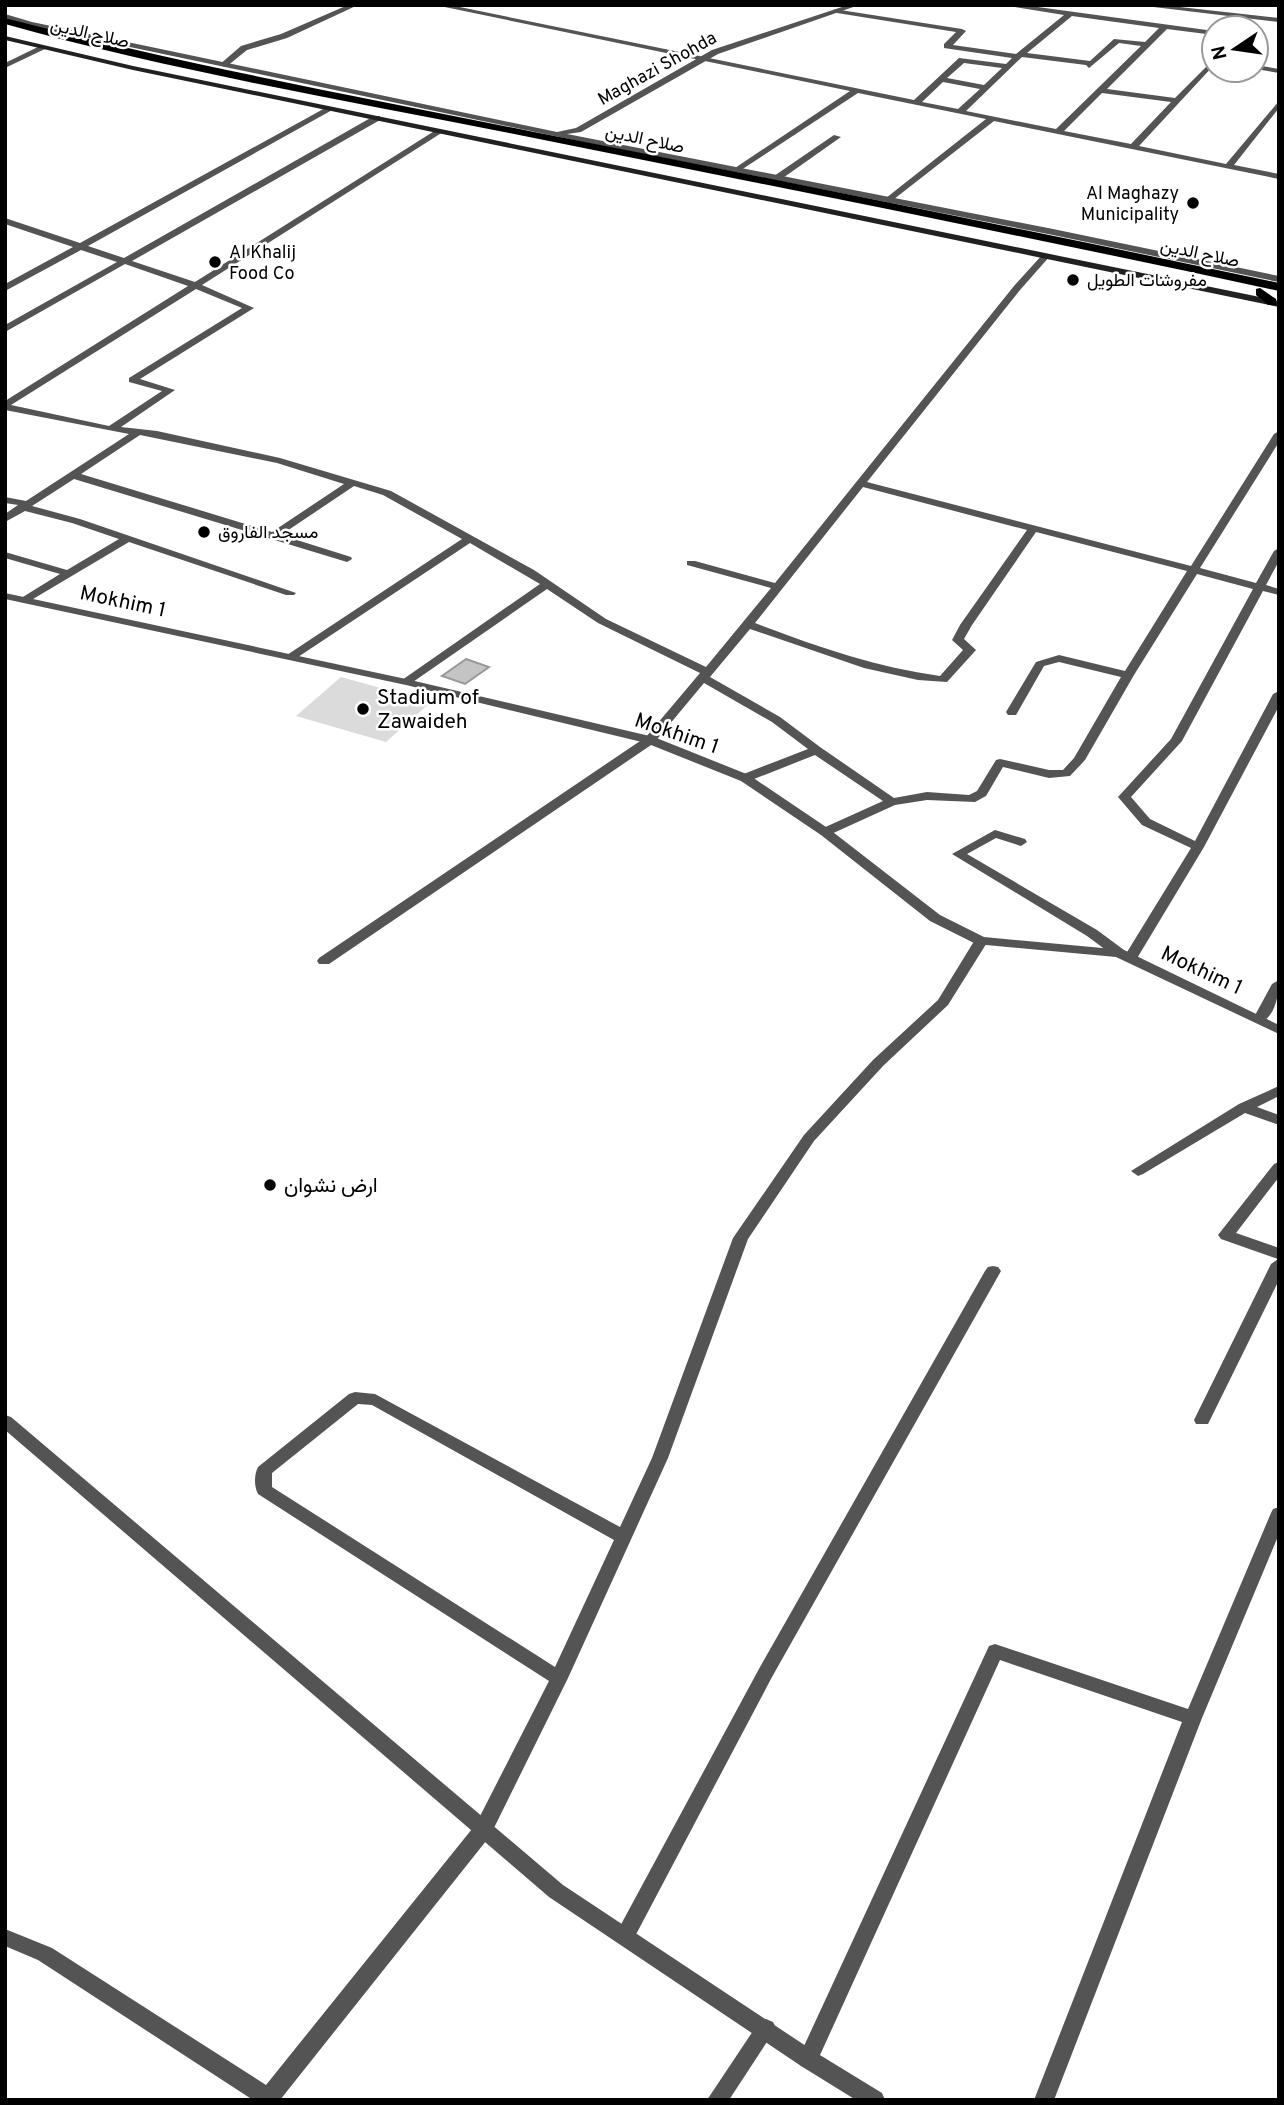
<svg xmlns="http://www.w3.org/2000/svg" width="1284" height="2105" viewBox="0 0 1284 2105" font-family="Overpass,Vazirmatn,sans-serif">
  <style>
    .green { fill: #dbdbdb }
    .building { fill: #c4c4c4; stroke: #989898; stroke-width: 2 }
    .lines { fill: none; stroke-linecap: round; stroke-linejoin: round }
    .minor { fill: #545454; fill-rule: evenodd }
    .tertiary { fill: #545454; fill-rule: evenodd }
    .secondary { fill: #212121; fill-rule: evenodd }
    .trunk { fill: #000; fill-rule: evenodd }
    .poi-dot { fill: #000; stroke: #fff; stroke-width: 2.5 }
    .labels { text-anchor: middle; stroke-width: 5; stroke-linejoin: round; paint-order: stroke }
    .far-street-label { font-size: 18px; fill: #000; stroke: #fff }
    .far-poi-label { font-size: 18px; fill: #000; stroke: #fff; text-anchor: start }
    .street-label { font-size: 21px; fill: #000; stroke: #fff }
    .poi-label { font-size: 21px; fill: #000; stroke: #fff; text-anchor: start }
  </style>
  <rect width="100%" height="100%" fill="#fff"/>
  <path class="green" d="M341,677L431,702L386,742L296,716Z"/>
  <path class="building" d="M466,659L489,667L465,684L442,676Z"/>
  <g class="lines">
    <g class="minor">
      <path d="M348,5H358L287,38L247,50L226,67L219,65L241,46L281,34Z"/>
      <path d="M435,5H450L914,100L959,58L1006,64L1012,58L944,48V44L956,32L837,13L834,9L962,29L966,31L953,45L1016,54L1064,15L1002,5H1023L1214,31V35L1167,29L1107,89L1175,98L1214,59V65L1139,146L1226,164L1279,101V108L1234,165L1279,174V179L994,121L889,203L885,200L886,198L986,119L858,93L738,172L734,170L735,168L850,91ZM1072,16L1159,28L1145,42L1114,39L1090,61L1027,53ZM1119,43L1141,46L1056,129L966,111L1022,57L1086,65L1089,68ZM964,63L1002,68L984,85L947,78ZM943,82L980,89L958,109L922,102ZM1102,93L1171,102L1131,144L1064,131Z"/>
      <path d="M1137,5H1162L1279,18V22Z"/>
      <path d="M1256,65L1279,69V73L1256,69Z"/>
      <path d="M327,107L334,109L88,246L124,258L374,116H380V120L132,261L195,282L436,130L443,132L202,285L254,308L140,379L175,390L121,427L157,431L280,458L391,491L534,570L606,619L706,667L771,588L687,565V561H695L775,583L1014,286L1043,254L1050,256L1020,290L867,482L1191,566L1274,434L1279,431V442L1200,568L1256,583L1274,551L1279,548V561L1266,585L1279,589V595L1263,591L1182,741L1131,797L1150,819L1195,841L1273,694L1279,691V706L1204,847L1136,960H1126L1124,957L1191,848L1142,825L1118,797L1171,739L1253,589L1197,574L1134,675L1085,760L1070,776L1049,778L1003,767L986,796L975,802L927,800L895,805L829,835H821L819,832L821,829L883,801L815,755L749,781H741L739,778L741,775L808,749L772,722L704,683L654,743L329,964H319L317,961L319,958L646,737L700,673L598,623L547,589L410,684H402V680L540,584L470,543L295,659H287V655L462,539L383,495L354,486L281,535L351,557L352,559L347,562L74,479L32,506L80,519L296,593L294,595H286L129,542L28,602L24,603L18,600L60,574L5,558V552L67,570L119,539L72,523L25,511L5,522V514L18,505L5,503V497L26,501L129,434L5,410V401L188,286L125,264L5,332V325L117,262L81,250L5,291V284L73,247L5,224V218L80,243ZM196,289L242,308L129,378V382L162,391L109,426L11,405ZM140,435L277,463L344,484L272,532L81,474ZM863,487L1027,530L960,625L952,640L963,650L940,676C876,667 815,646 755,623ZM1036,532L1187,571L1125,671L1059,655L1036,662L1006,712L1008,715H1016L1044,666L1059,662L1121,677L1074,758L1063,770H1049L1000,759L996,760L977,791L969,795L927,792L894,798L820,747L780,717L710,677L750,629L864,668L918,680L947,682L976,650L964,639L972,625Z"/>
      <path d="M834,135L841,137L780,180H774V176Z"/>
      <path d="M995,830L1025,839L1027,842L1021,846L996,838L967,854L1097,930L1124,950L1126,953L1124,956H1114L1087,936L952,854Z"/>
      <path d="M981,937L988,941L948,1005L883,1066L814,1141L748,1239L668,1458L568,1678L490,1836L280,2100H253L38,1960L5,1946V1929L52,1948L266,2085L476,1824L549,1681L258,1494C254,1487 254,1474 258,1467L349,1394L355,1392L375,1394L620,1527L652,1458L733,1238L804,1135L873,1060L938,1000L976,938ZM358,1404L372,1405L614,1540L555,1667L272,1487V1473Z"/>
      <path d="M1279,980C1279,995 1275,1017 1260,1023L1255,1022L1253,1019L1272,984Z"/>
      <path d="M1279,1086V1096L1257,1107L1279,1115V1125L1245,1113L1143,1174L1138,1176L1131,1171L1239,1104Z"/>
      <path d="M1279,1162V1177L1236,1233L1279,1248V1280L1210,1420L1208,1424H1196L1194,1420L1271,1264L1278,1259L1221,1239L1218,1235L1274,1164Z"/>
      <path d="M993,1266L998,1267L1001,1271L772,1677L632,1942L625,1945L618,1942L615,1936L618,1930L760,1667L985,1271L988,1267Z"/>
      <path d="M1279,1507V1534L1202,1718L1054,2100H1034L1182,1722L1000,1660L815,2066L808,2068L801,2066L798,2059L989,1646L995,1644L1188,1709L1271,1513L1273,1509Z"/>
      <path d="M766,2019L773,2022L776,2028L729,2100H707L759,2022Z"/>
    </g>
    <g class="tertiary">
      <path d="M848,5H859L718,54L581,132L567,134L1053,229L1279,276V282L1053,235L588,143L30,26L5,18V14L32,22L557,132L576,128L712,50Z"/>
      <path d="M40,46L47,48L5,68V63Z"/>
      <path d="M5,593L406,679L654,737L749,775L829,829L940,915L984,937L1124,950L1279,1025V1034L1116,957L976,944L930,921L821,835L741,781L646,743L406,685L5,599Z"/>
      <path d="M5,1415L11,1417L563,1885L815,2052L882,2093L885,2100H856L801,2066L549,1897L5,1430Z"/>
    </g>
    <path class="secondary" d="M5,36L133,66L1279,301V307L133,70L5,40Z"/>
    <g class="trunk">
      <path d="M5,18C178,63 354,96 529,131C779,180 1029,230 1279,283V291C1021,235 762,184 504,132C337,99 169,70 5,24Z"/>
      <path d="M1260,288L1276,299V305H1268L1256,295V289Z"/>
    </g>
  </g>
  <g class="poi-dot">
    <circle cx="1193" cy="203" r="7"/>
    <circle cx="215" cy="262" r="7"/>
    <circle cx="1073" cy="280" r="7"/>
    <circle cx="204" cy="532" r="7"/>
    <circle cx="363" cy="709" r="7"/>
    <circle cx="270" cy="1185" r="7"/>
  </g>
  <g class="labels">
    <g class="far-street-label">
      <text transform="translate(90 33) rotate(13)" y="6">صلاح الدين</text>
      <text transform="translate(657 68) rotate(-29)" y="6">Maghazi Shohda</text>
      <text transform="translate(645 139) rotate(12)" y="6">صلاح الدين</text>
      <text transform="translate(1200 253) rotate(12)" y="6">صلاح الدين</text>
    </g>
    <g class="far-poi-label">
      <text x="1179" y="199" text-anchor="end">Al Maghazy<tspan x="1179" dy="21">Municipality</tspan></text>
      <text x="229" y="258">Al Khalij<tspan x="229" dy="21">Food Co</tspan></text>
      <text x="1087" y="286">مفروشات الطويل</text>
      <text x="218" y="538">مسجد الفاروق</text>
    </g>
    <g class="street-label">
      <text transform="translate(123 601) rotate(12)" y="7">Mokhim 1</text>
      <text transform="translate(677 733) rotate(19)" y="7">Mokhim 1</text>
      <text transform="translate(1202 970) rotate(25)" y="7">Mokhim 1</text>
    </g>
    <g class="poi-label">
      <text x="377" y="704">Stadium of<tspan x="377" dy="24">Zawaideh</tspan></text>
      <text x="284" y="1192">ارض نشوان</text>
    </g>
  </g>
  <rect width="1284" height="2105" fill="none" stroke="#000000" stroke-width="14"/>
  <g transform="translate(1235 49) rotate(257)"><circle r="33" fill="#ffffff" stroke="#999999" stroke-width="2"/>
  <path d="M0-5L12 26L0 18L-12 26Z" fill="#000000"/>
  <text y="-10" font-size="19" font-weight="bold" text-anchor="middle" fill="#000000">N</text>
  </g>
</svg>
